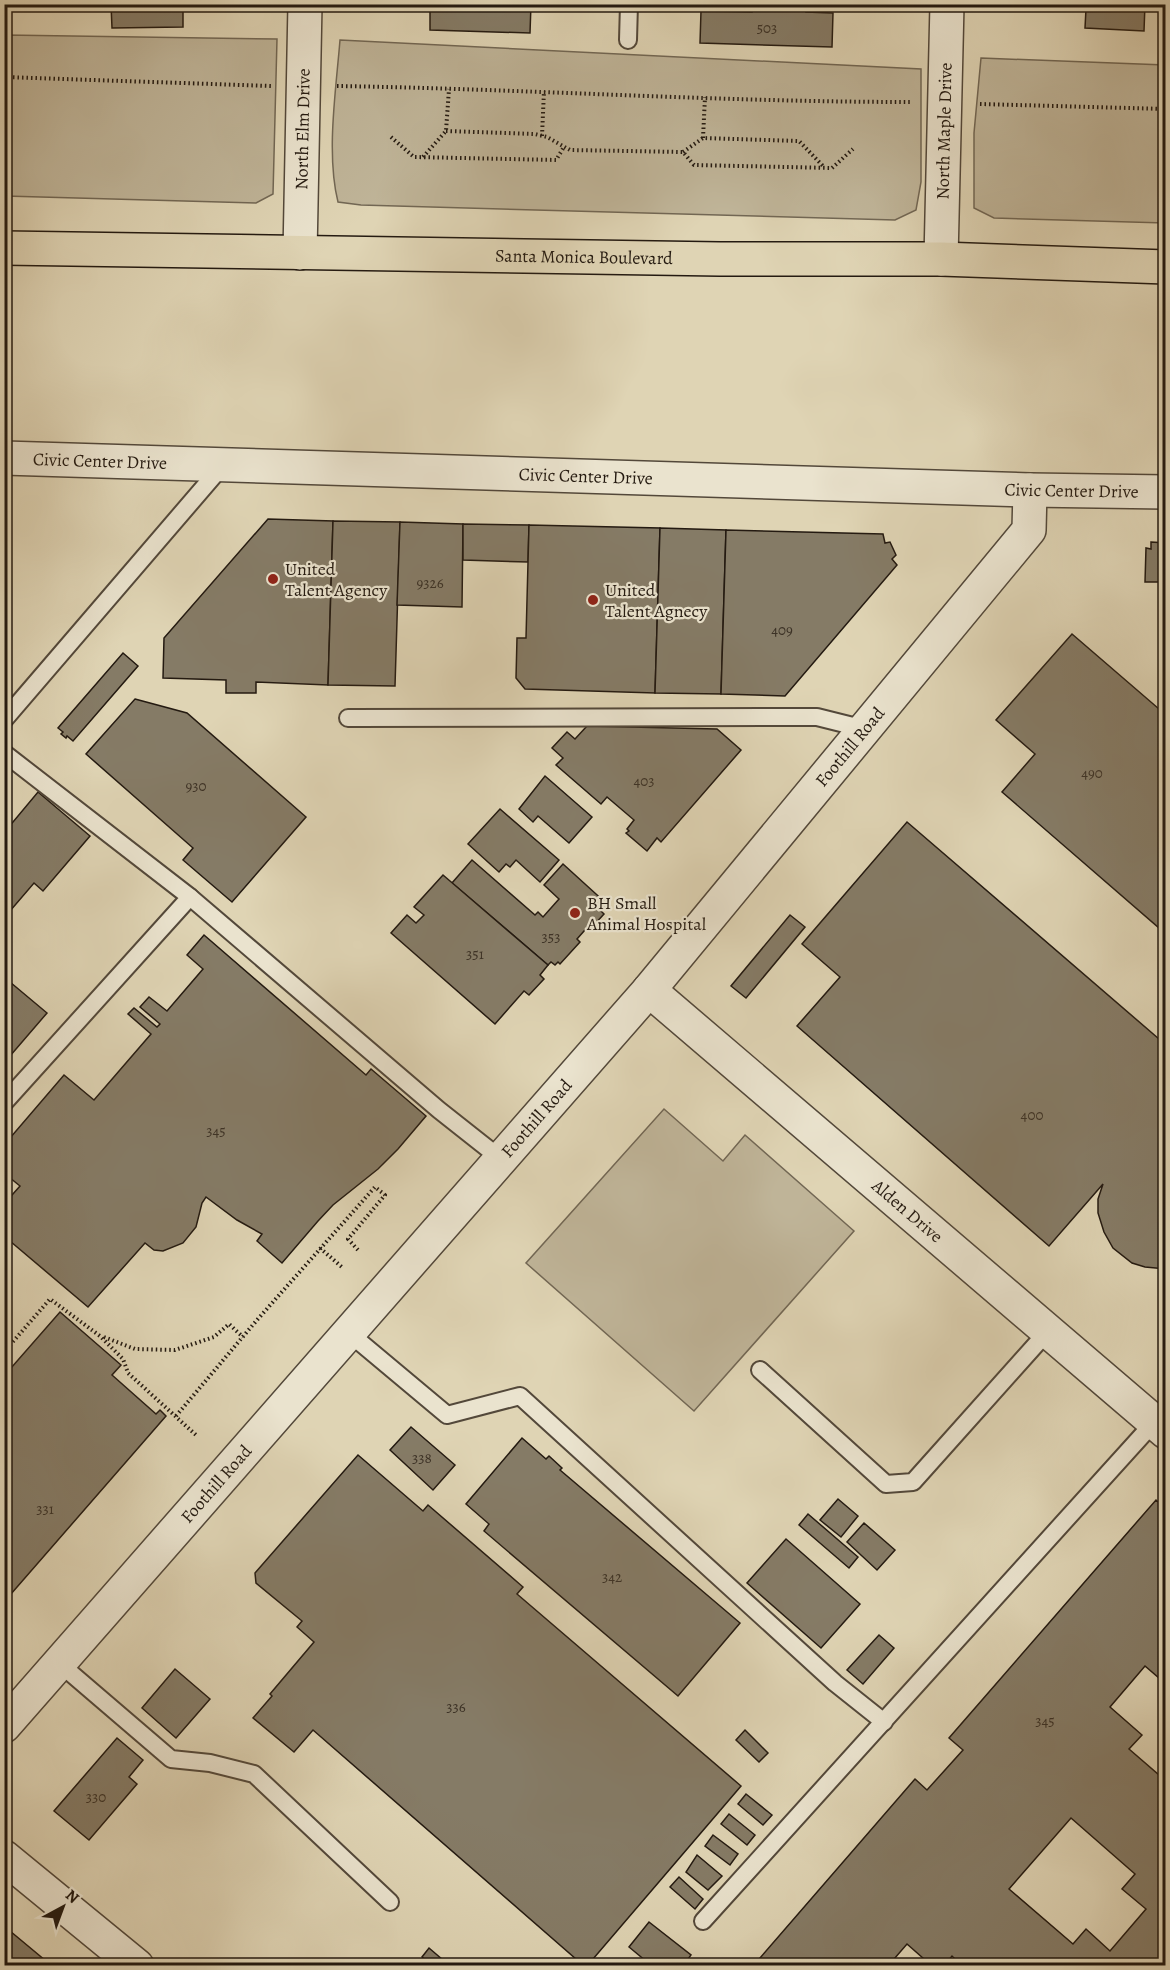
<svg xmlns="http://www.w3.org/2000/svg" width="1170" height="1970" viewBox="0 0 1170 1970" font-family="Alegreya,serif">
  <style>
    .green { fill: #bfb498; stroke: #726754; stroke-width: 1.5 }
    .building { fill: #857b66; stroke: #241a11; stroke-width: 1.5; fill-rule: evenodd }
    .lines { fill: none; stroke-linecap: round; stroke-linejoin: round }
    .lane-casing { stroke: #53483a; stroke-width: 20 }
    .street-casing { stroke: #53483a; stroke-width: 36 }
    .primary-casing { stroke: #241a11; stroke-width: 36 }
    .path { stroke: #241a11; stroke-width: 4; stroke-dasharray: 1.5 3; stroke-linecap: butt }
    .lane { stroke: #eae3ce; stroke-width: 16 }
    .street { stroke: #eae3ce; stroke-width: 33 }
    .primary { stroke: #dfd4b4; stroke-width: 33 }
    .poi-dot { fill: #8f2418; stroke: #eae3ce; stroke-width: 2 }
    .labels { text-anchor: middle; stroke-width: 4.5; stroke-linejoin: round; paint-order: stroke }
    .number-label { font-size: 15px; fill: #3c3226 }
    .street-label { font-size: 18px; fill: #241a11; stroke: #eae3ce }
    .poi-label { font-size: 18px; fill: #241a11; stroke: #eae3ce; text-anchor: start }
  </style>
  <rect width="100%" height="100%" fill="#dfd4b4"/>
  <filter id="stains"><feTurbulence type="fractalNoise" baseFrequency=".00333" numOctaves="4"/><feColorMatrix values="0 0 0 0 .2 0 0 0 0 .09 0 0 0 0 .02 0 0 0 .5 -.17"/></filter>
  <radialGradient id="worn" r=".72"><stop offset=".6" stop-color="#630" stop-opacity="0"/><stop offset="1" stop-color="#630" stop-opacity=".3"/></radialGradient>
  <g class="green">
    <path d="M5,35L277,39L273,194L256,203L5,196Z"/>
    <path d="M340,40L921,69V182L916,210L895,220L361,205L338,202C326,154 336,90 340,40Z"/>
    <path d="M981,58L1165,65V223L994,218L974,208V133Z"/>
    <path d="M664,1109L723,1161L745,1135L854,1231L694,1411L526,1263Z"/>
  </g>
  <g class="building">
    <path d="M111,4H183V27L112,28Z"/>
    <path d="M430,4H531L530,33L430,30Z"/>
    <path d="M752,4H807L806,12L833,13L832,47L700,43L701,11L752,12Z"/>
    <path d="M1079,4H1145L1144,31L1085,28L1086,9H1079Z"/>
    <path d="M268,519L333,521L328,685L256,682V693H226V680L163,678L164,638Z"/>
    <path d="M333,521L400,522L395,686L328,685Z"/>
    <path d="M400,522L463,524L462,607L397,605Z"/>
    <path d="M463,524L529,525L528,562L463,560Z"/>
    <path d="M529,525L660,528L655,693L525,689L516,678L517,638H526Z"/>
    <path d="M660,528L726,530L721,694L655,693Z"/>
    <path d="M726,530L883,534L885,543L890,542L896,555L892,559L897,565L785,696L721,694Z"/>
    <path d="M1151,542L1166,543V582H1145L1146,548L1151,549Z"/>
    <path d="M1072,634L1166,715V934L1002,792L1035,754L996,720Z"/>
    <path d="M123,653L138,666L73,741L67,736L66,738L61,734L63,732L58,728Z"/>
    <path d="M135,699L187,713L306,817L232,902L183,860L193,848L86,754Z"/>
    <path d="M587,726L717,729L741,750L661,842L657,838L647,851L626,833L629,831L627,829L634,820L607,797L601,804L556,765L563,758L552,748L567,732L575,739Z"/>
    <path d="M545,776L592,817L569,843L538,816L533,822L519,809Z"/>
    <path d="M38,792L90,836L43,891L34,883L4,918V825L8,828Z"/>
    <path d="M500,809L559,860L540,882L516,860L510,867L506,864L499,872L468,844Z"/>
    <path d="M907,822L1166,1045V1269L1145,1267L1132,1263L1113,1248L1104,1232L1098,1213V1199L1103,1184L1049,1246L797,1026L840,977L802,944Z"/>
    <path d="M472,860L535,915L538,912L543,917L559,899L544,885L563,864L607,904L601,911L604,914L594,925L592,922L577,939L580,942L560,964L558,962L555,965L551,962L548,965L452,883Z"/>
    <path d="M443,875L548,965L540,975L544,979L529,995L524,991L495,1024L391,933L407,915L416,923L424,915L414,907Z"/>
    <path d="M790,915L805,927L746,998L731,986Z"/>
    <path d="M204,935L366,1075L371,1069L426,1116L398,1149L378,1169L333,1205L318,1221L282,1263L257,1241L262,1234L237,1220L206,1197L202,1203L196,1227L183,1243L163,1251L154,1250L145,1243L88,1307L4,1236V1204L20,1186L4,1173V1145L64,1075L94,1100L151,1034L128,1014L134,1008L157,1027L160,1024L140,1007L149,997L167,1011L203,969L187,955Z"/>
    <path d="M4,977L47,1013L4,1063Z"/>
    <path d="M60,1312L121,1365L112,1375L156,1414L160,1410L166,1416L4,1602V1376Z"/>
    <path d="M411,1427L455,1465L433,1490L390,1450Z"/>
    <path d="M522,1438L546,1459L549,1456L562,1468L560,1470L740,1623L678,1696L484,1531L489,1524L466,1504Z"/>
    <path d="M358,1455L423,1511L428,1505L523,1587L517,1594L741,1786L587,1966H584L313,1730L294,1752L253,1718L272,1696L270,1694L314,1642L297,1627L302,1621L256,1583L255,1573Z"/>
    <path d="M838,1499L858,1516L841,1537L820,1520Z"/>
    <path d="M1156,1500L1166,1509V1684L1145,1666L1110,1707L1142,1735L1129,1749L1166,1781V1966H962L952,1956L944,1966H932L907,1944L888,1966H753L915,1779L927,1790L963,1750L949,1738ZM1071,1818L1135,1874L1122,1889L1146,1909L1110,1951L1086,1929L1073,1944L1009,1889Z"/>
    <path d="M808,1514L858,1557L849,1568L799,1525Z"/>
    <path d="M864,1523L895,1550L877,1570L847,1542Z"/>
    <path d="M786,1539L860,1604L821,1648L747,1583Z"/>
    <path d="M879,1635L894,1648L863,1684L847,1670Z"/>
    <path d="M175,1669L210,1699L176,1738L142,1708Z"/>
    <path d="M745,1730L768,1753L759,1762L736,1740Z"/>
    <path d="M117,1738L143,1760L129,1777L137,1784L89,1840L54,1811Z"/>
    <path d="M746,1794L772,1815L763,1825L738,1804Z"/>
    <path d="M729,1814L755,1835L747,1845L721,1824Z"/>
    <path d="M713,1835L738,1854L730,1865L705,1846Z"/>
    <path d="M697,1855L722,1876L708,1890L686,1872Z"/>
    <path d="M679,1877L703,1899L695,1909L670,1887Z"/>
    <path d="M649,1922L691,1955L683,1966H652L629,1947Z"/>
    <path d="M4,1926L52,1966H4Z"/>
    <path d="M429,1948L450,1966H432L422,1957Z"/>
  </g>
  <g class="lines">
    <defs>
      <g id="lane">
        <path d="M628,40L629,4"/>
        <path d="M348,718L817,717L865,729"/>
        <path d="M4,720L223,465"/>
        <path d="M4,753L190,897L4,1103"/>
        <path d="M190,897L439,1110L501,1159"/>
        <path d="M349,1333L447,1415L520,1396L835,1683L884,1722"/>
        <path d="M760,1370L886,1484L913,1482L1048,1331"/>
        <path d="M59,1663L171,1759L210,1763L254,1774L390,1902"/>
        <path d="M703,1921L1166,1409"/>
      </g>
      <g id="street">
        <path id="s1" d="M300,253L305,4"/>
        <path id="s2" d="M941,259L947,4"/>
        <path id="s3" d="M4,458L1030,490L1166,492"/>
        <path id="s4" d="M649,990L1166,1432"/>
        <path id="s5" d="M4,1726L649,990L1029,530L1030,490"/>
        <path d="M4,1857L137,1966"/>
      </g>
      <g id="primary">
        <path id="s6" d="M4,248L720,259H941L1166,267"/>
      </g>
    </defs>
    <use href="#lane" class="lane-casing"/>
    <use href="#street" class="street-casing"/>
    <use href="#primary" class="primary-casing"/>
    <g class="path">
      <path d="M4,77L271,86"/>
      <path d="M337,86C528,89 719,102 911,102"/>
      <path d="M980,104L1166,109"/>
      <path d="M446,131L535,134L547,137L570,150L683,152L694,165L832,168L853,149"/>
      <path d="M542,136L544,91"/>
      <path d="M391,137L414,157L556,160L564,147"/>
      <path d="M703,138L705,97"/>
      <path d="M683,152L703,138L799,141L823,166"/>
      <path d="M423,157L446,131L449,89"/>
      <path d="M320,1248L343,1268"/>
      <path d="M104,1337L135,1349L175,1350L214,1337L229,1324L243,1337"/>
      <path d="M4,1352L50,1299L100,1336L123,1359L128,1373L197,1436"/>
      <path d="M176,1416L257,1320L375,1187L385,1195L348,1239L358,1250"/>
    </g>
    <use href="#lane" class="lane"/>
    <use href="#street" class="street"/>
    <use href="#primary" class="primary"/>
  </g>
  <g class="poi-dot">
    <circle cx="273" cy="579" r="6"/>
    <circle cx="593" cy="600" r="6"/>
    <circle cx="575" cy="913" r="6"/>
  </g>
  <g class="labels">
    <g class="number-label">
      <text x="767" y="33">503</text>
      <text x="430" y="588">9326</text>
      <text x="782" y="635">409</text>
      <text x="1092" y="778">490</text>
      <text x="644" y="786">403</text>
      <text x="196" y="791">930</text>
      <text x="551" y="942">353</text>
      <text x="475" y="959">351</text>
      <text x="1032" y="1120">400</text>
      <text x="216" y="1136">345</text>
      <text x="422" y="1463">338</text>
      <text x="45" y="1514">331</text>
      <text x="612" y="1582">342</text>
      <text x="456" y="1712">336</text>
      <text x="1045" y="1726">345</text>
      <text x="96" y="1802">330</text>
    </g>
    <g class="street-label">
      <text dy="6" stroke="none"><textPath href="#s1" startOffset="124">North Elm Drive</textPath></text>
      <text dy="6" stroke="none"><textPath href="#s2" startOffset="128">North Maple Drive</textPath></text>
      <text dy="6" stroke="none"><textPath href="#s6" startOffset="580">Santa Monica Boulevard</textPath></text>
      <text dy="6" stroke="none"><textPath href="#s3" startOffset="96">Civic Center Drive</textPath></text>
      <text dy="6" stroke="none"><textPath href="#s3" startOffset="582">Civic Center Drive</textPath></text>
      <text dy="6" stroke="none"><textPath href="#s3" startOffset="1068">Civic Center Drive</textPath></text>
      <text dy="6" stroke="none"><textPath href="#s5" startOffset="1294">Foothill Road</textPath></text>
      <text dy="6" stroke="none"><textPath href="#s5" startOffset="808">Foothill Road</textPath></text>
      <text dy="6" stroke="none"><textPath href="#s4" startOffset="340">Alden Drive</textPath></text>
      <text dy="6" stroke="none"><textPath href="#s5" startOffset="322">Foothill Road</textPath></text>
    </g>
    <g class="poi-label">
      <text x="285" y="575">United<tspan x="285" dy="21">Talent Agency</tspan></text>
      <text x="605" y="596">United<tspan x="605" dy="21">Talent Agnecy</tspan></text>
      <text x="587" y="909">BH Small<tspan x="587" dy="21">Animal Hospital</tspan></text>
    </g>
  </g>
  <rect width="1170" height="1970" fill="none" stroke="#dfd4b4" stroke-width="24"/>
  <rect x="6" y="6" width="1158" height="1958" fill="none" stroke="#241a11" stroke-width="3"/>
  <rect x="12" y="12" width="1146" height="1946" fill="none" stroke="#241a11" stroke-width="1.5"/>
  <g transform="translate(63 1907) rotate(41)" stroke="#eae3ce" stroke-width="4.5" paint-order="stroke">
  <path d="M0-4.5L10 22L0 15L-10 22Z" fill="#241a11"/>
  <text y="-9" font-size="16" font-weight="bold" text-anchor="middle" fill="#241a11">N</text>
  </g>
  <rect width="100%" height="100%" filter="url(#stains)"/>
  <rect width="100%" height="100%" fill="url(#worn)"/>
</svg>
